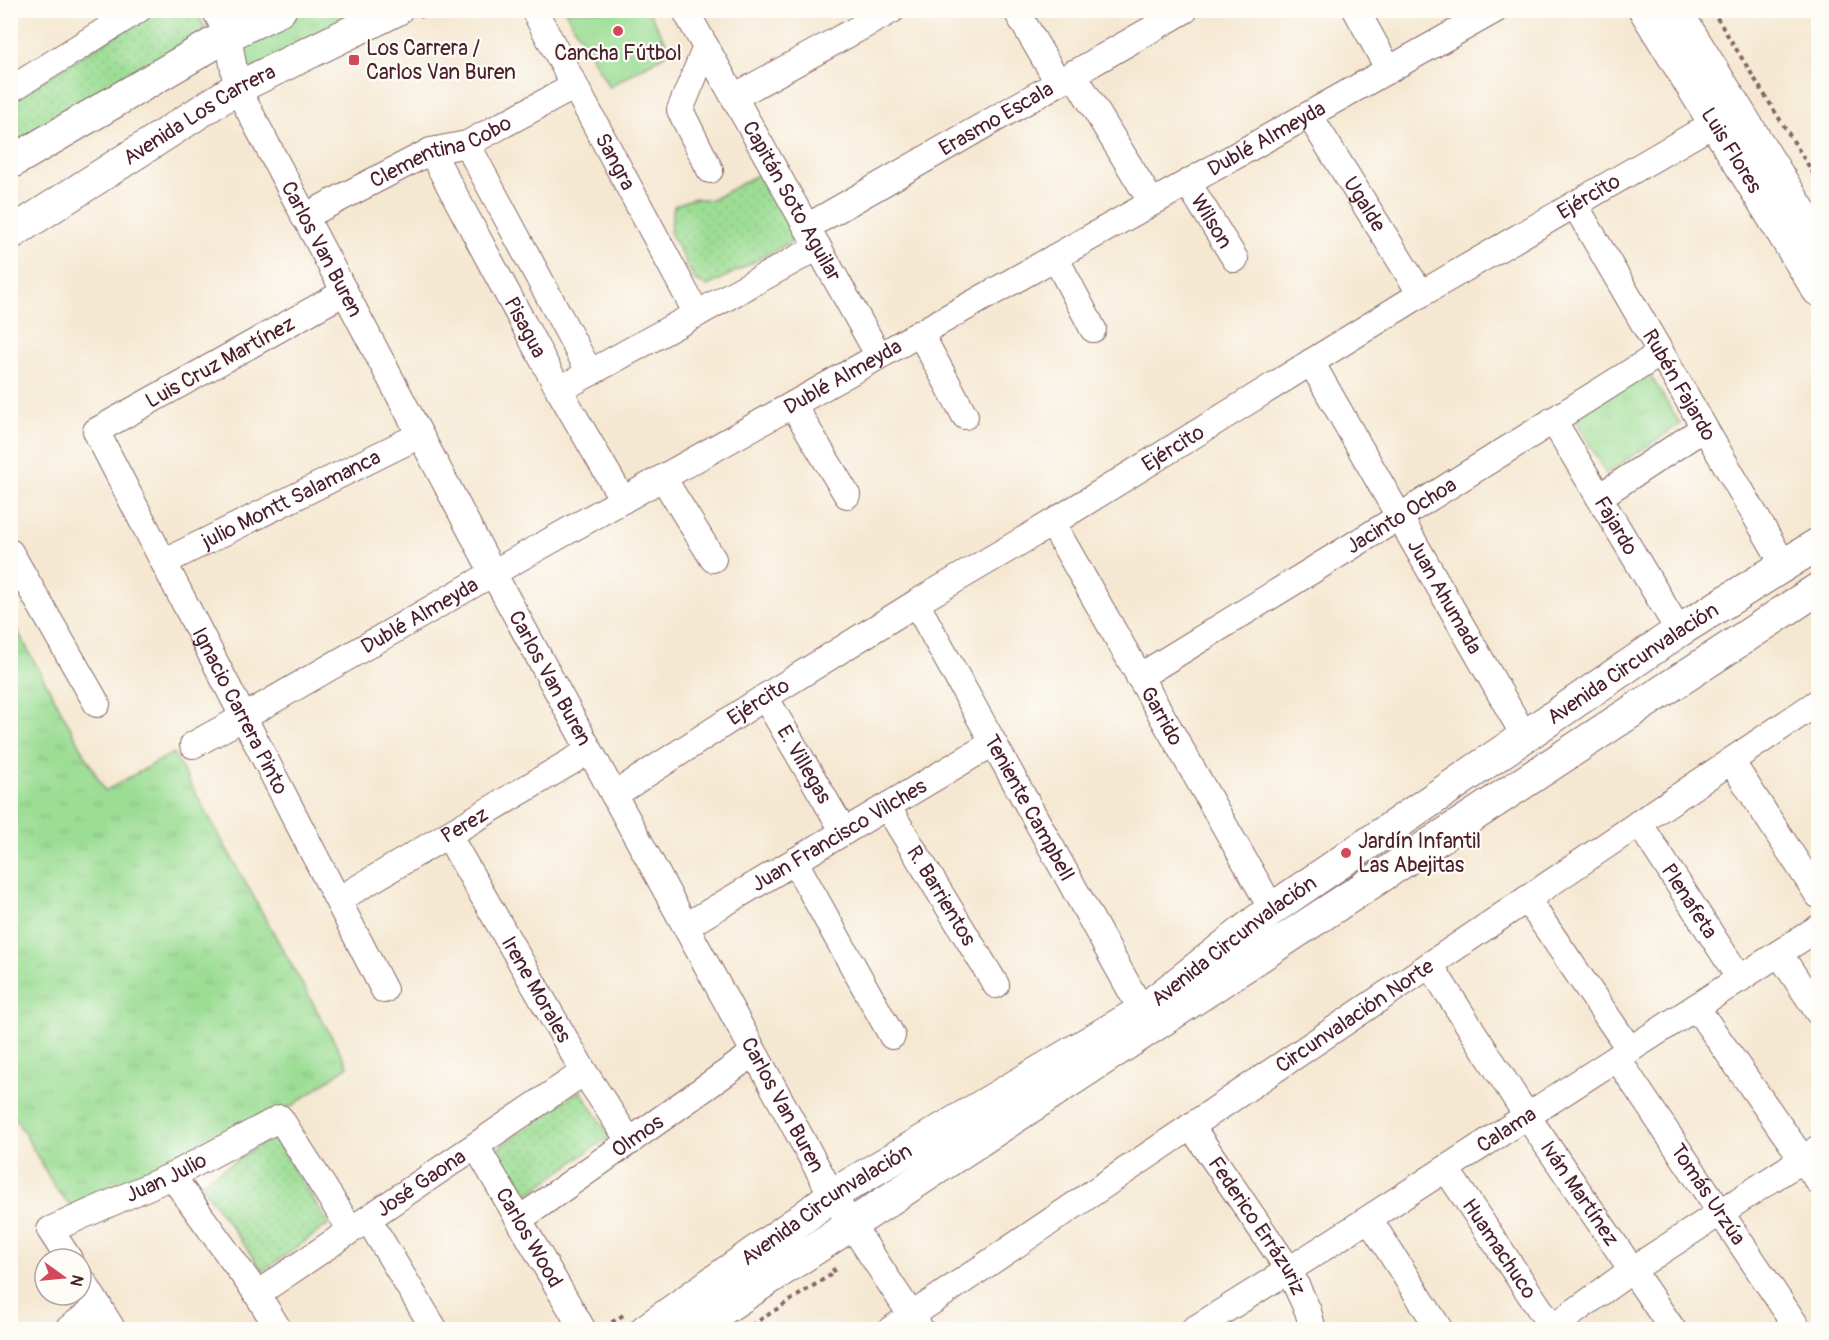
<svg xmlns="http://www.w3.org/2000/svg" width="1829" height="1340" viewBox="0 0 1829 1340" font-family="Pangolin,sans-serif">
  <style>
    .grass { fill: url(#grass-tufts); stroke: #737e60; stroke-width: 1.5 }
    .park { fill: url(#park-dots); stroke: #737e60; stroke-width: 1.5 }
    .garden { fill: #9cdd94; stroke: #737e60; stroke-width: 1.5 }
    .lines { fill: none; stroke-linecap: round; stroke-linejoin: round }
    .minor-casing { stroke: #866565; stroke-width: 28 }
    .major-casing { stroke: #866565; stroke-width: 34 }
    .path { stroke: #866565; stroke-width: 4; stroke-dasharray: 4.5 4.5; stroke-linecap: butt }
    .minor { stroke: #fff; stroke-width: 26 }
    .major { stroke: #fff; stroke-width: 32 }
    .poi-dot { fill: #d1495b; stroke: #fdfcf7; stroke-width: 2 }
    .labels { text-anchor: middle; stroke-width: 4.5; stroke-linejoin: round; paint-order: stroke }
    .poi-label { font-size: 21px; fill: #4a1f2b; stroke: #fdfcf7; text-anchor: start }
    .street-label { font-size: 21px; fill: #4a1f2b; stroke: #fdfcf7 }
  </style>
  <defs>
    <pattern id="grass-tufts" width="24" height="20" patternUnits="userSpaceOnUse" patternTransform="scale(1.5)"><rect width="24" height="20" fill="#9cdd94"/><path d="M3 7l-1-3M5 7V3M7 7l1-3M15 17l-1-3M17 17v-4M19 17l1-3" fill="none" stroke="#88bd80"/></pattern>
    <pattern id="park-dots" width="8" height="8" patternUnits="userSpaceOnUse" patternTransform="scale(1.5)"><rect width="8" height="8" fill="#9cdd94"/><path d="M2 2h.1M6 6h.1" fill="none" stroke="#88bd80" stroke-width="1.8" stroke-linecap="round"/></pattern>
  </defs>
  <rect width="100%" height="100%" fill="#fdfcf7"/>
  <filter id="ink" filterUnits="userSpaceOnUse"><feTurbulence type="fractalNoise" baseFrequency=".0167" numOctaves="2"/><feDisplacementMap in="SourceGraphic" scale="12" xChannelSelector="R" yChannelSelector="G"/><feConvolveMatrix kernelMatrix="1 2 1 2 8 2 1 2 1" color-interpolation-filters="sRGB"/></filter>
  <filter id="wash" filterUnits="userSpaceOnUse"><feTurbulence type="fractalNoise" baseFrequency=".008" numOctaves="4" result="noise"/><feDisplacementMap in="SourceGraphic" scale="24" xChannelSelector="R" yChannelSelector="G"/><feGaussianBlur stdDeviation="1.35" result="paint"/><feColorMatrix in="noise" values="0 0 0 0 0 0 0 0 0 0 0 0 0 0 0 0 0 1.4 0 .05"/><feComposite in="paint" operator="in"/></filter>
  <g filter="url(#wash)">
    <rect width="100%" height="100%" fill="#f5e8d2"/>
    <g class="grass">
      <path d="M295,11H384L246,78L236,39Z"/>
      <path d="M1647,370L1680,424L1606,474L1575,418Z"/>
      <path d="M10,617L105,791L173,753L348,1066L292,1106L176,1164L72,1207L56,1189L11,1110Z"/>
    </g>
    <g class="park">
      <path d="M155,11H195L206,29L201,37L11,158V100Z"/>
      <path d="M761,173L794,229L791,242L708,286L696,282L670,232L674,206L693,198L712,200Z"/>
      <path d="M580,1090L610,1136L525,1196L496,1150Z"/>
      <path d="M273,1136L329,1224L263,1271L200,1184Z"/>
    </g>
    <path class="garden" d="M565,11H648L671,51L609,87Z"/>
  </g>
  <g filter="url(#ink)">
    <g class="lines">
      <defs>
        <g id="minor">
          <path id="s1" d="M215,10L228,35L237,88L493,573L832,1195L921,1330"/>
          <path id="s2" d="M534,10L697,314"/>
          <path id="s3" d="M685,10L879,356"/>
          <path d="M1016,10L1058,82"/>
          <path d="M1356,10L1389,70"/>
          <path d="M706,47L680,110L710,170"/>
          <path d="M1073,73L1152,203"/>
          <path d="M10,90L138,10"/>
          <path d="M734,97L892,10"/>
          <path id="s4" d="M1309,115L1421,294"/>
          <path d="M467,144L590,373"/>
          <path id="s5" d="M431,151L559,390L623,500"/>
          <path id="s6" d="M1188,183L1235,259"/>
          <path id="s7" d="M1575,205L1784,565"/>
          <path id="s8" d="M304,217L431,151L467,144L575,86"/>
          <path id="s9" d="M807,227L1185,10"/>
          <path d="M1055,257L1093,329"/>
          <path id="s10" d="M345,292L96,431L384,990"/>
          <path d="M920,333L965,416"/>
          <path id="s11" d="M1311,362L1525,737"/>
          <path d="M559,390L818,247"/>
          <path d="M793,405L847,495"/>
          <path id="s12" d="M1553,420L1679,631"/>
          <path d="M663,478L713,559"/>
          <path d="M1599,497L1704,428"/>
          <path id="s13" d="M1052,523L1272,909"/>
          <path d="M10,552L97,704"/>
          <path id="s14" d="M164,562L420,435"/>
          <path id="s15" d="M916,603L1142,1011"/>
          <path id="s16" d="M1139,677L1399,517L1661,353"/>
          <path id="s17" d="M765,697L844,832"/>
          <path id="s18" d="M193,745L244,717L493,573L1495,10"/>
          <path d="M1731,761L1818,895"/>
          <path id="s19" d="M614,795L765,697L916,603L1052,523L1421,294L1730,114"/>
          <path id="s20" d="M887,806L996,985"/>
          <path id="s21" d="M1639,823L1740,979"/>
          <path id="s22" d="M448,835L584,1072L630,1142"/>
          <path d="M795,862L892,1036"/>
          <path d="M1527,899L1630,1050"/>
          <path id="s23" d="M338,900L589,751"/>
          <path id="s24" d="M686,926L993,743"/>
          <path d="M1779,953L1818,1012"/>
          <path id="s25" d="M1430,965L1527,1116L1673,1330"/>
          <path d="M1696,1007L1818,1181"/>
          <path id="s26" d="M1617,1058L1799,1330"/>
          <path id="s27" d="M1191,1126L1289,1270L1308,1311L1313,1330"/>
          <path id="s28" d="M476,1146L583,1330"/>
          <path id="s29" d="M1446,1169L1554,1330"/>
          <path d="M172,1176L257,1294L279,1330"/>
          <path d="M368,1219L435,1330"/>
          <path id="s30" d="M520,1219L754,1053"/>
          <path d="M1369,1219L1440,1330"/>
          <path id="s31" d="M69,1259L50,1230L172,1176L280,1118L351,1230"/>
          <path d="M81,1278L113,1330"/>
          <path id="s32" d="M257,1294L584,1072"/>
          <path d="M67,1330L99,1306"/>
          <path id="s33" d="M890,1330L1818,702"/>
          <path id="s34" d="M1193,1330L1289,1270L1818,928"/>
          <path d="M1549,1330L1632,1270L1818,1149"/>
        </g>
        <g id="major">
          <path id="s35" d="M1645,10L1818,290"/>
          <path d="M1675,10L1818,240"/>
          <path d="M10,163L228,35L280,10"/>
          <path id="s36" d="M10,234L237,88L396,10"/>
          <path id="s37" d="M646,1330L807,1215L832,1195L1142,1011L1272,909L1679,631L1818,544"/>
          <path d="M691,1330L1818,589"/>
        </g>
      </defs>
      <use href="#minor" class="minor-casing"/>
      <use href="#major" class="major-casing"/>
      <g class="path">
        <path d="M1712,10L1818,181"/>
        <path d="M420,17L433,10"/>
        <path d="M604,1327L625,1314"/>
        <path d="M744,1330L835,1272L832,1267"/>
      </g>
      <use href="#minor" class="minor"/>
      <use href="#major" class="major"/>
    </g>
  </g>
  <g class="poi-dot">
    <circle cx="618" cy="31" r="6"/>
    <rect x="348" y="54" width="12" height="12" rx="3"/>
    <circle cx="1346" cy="853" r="6"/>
  </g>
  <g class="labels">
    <g class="poi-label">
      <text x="366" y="55">Los Carrera /<tspan x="366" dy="24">Carlos Van Buren</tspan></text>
      <text x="618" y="60" text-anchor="middle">Cancha Fútbol</text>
      <text x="1358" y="848">Jardín Infantil<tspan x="1358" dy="24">Las Abejitas</tspan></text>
    </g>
    <g class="street-label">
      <text dy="7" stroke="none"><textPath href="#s36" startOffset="224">Avenida Los Carrera</textPath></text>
      <text dy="7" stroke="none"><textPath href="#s9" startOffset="218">Erasmo Escala</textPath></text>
      <text dy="7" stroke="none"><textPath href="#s18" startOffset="1233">Dublé Almeyda</textPath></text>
      <text dy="7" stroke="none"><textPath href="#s35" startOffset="165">Luis Flores</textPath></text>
      <text dy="7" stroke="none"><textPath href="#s8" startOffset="152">Clementina Cobo</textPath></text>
      <text dy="7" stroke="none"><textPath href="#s2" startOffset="172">Sangra</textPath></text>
      <text dy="7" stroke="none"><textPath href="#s19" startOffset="1144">Ejército</textPath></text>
      <text dy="7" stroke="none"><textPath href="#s3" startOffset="219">Capitán Soto Aguilar</textPath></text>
      <text dy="7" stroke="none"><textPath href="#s4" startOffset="105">Ugalde</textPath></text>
      <text dy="7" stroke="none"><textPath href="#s6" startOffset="45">Wilson</textPath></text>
      <text dy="7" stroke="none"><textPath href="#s1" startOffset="264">Carlos Van Buren</textPath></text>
      <text dy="7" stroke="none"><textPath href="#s5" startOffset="200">Pisagua</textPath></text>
      <text transform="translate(220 362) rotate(-29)" y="7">Luis Cruz Martínez</text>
      <text dy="7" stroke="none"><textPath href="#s18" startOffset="747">Dublé Almeyda</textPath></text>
      <text dy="7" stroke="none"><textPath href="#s7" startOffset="208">Rubén Fajardo</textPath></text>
      <text dy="7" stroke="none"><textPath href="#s19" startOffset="658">Ejército</textPath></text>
      <text dy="7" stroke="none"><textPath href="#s14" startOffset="142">julio Montt Salamanca</textPath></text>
      <text dy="7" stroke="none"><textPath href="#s16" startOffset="308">Jacinto Ochoa</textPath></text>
      <text dy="7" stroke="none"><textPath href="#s12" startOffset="123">Fajardo</textPath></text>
      <text dy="7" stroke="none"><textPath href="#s11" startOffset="270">Juan Ahumada</textPath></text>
      <text dy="7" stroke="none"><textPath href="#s18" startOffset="261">Dublé Almeyda</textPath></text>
      <text dy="7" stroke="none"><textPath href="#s37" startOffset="1192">Avenida Circunvalación</textPath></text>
      <text dy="7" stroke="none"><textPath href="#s1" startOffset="750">Carlos Van Buren</textPath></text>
      <text dy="7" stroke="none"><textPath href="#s19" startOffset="172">Ejército</textPath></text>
      <text dy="7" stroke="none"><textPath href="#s10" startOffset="600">Ignacio Carrera Pinto</textPath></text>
      <text dy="7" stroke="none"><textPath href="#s13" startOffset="222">Garrido</textPath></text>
      <text dy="7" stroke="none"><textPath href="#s17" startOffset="78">E. Villegas</textPath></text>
      <text dy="7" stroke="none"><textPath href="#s15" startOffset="234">Teniente Campbell</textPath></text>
      <text dy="7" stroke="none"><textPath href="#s23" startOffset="147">Perez</textPath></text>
      <text dy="7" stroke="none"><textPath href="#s24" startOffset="178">Juan Francisco Vilches</textPath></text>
      <text dy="7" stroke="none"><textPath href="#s20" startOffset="105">R. Barrientos</textPath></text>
      <text dy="7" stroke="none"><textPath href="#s21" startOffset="93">Plenafeta</textPath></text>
      <text dy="7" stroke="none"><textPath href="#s37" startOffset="706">Avenida Circunvalación</textPath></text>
      <text dy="7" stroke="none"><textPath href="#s22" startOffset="178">Irene Morales</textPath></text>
      <text dy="7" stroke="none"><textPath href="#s33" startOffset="561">Circunvalación Norte</textPath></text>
      <text dy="7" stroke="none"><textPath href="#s1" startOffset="1236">Carlos Van Buren</textPath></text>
      <text dy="7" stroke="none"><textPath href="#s34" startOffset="372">Calama</textPath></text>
      <text dy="7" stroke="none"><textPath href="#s30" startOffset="144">Olmos</textPath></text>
      <text dy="7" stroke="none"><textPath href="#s31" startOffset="162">Juan Julio</textPath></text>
      <text dy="7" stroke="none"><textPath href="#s32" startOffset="198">José Gaona</textPath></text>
      <text dy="7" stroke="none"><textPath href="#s25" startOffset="273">Iván Martínez</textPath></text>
      <text dy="7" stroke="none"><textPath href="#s26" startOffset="164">Tomás Urzúa</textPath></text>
      <text dy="7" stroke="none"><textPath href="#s37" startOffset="220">Avenida Circunvalación</textPath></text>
      <text dy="7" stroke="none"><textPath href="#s27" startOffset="120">Federico Errázuriz</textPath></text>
      <text dy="7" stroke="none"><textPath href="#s28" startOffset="106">Carlos Wood</textPath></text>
      <text dy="7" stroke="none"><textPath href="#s29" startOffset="96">Huamachuco</textPath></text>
    </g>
  </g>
  <rect width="1829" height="1340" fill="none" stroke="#fdfcf7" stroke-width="36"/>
  <g transform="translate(63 1277) rotate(105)"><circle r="28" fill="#fdfcf7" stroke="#b5a4a5" stroke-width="1.5"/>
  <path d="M0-4.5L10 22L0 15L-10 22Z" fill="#d1495b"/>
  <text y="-9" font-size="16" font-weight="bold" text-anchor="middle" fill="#4a1f2b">N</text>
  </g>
</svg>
